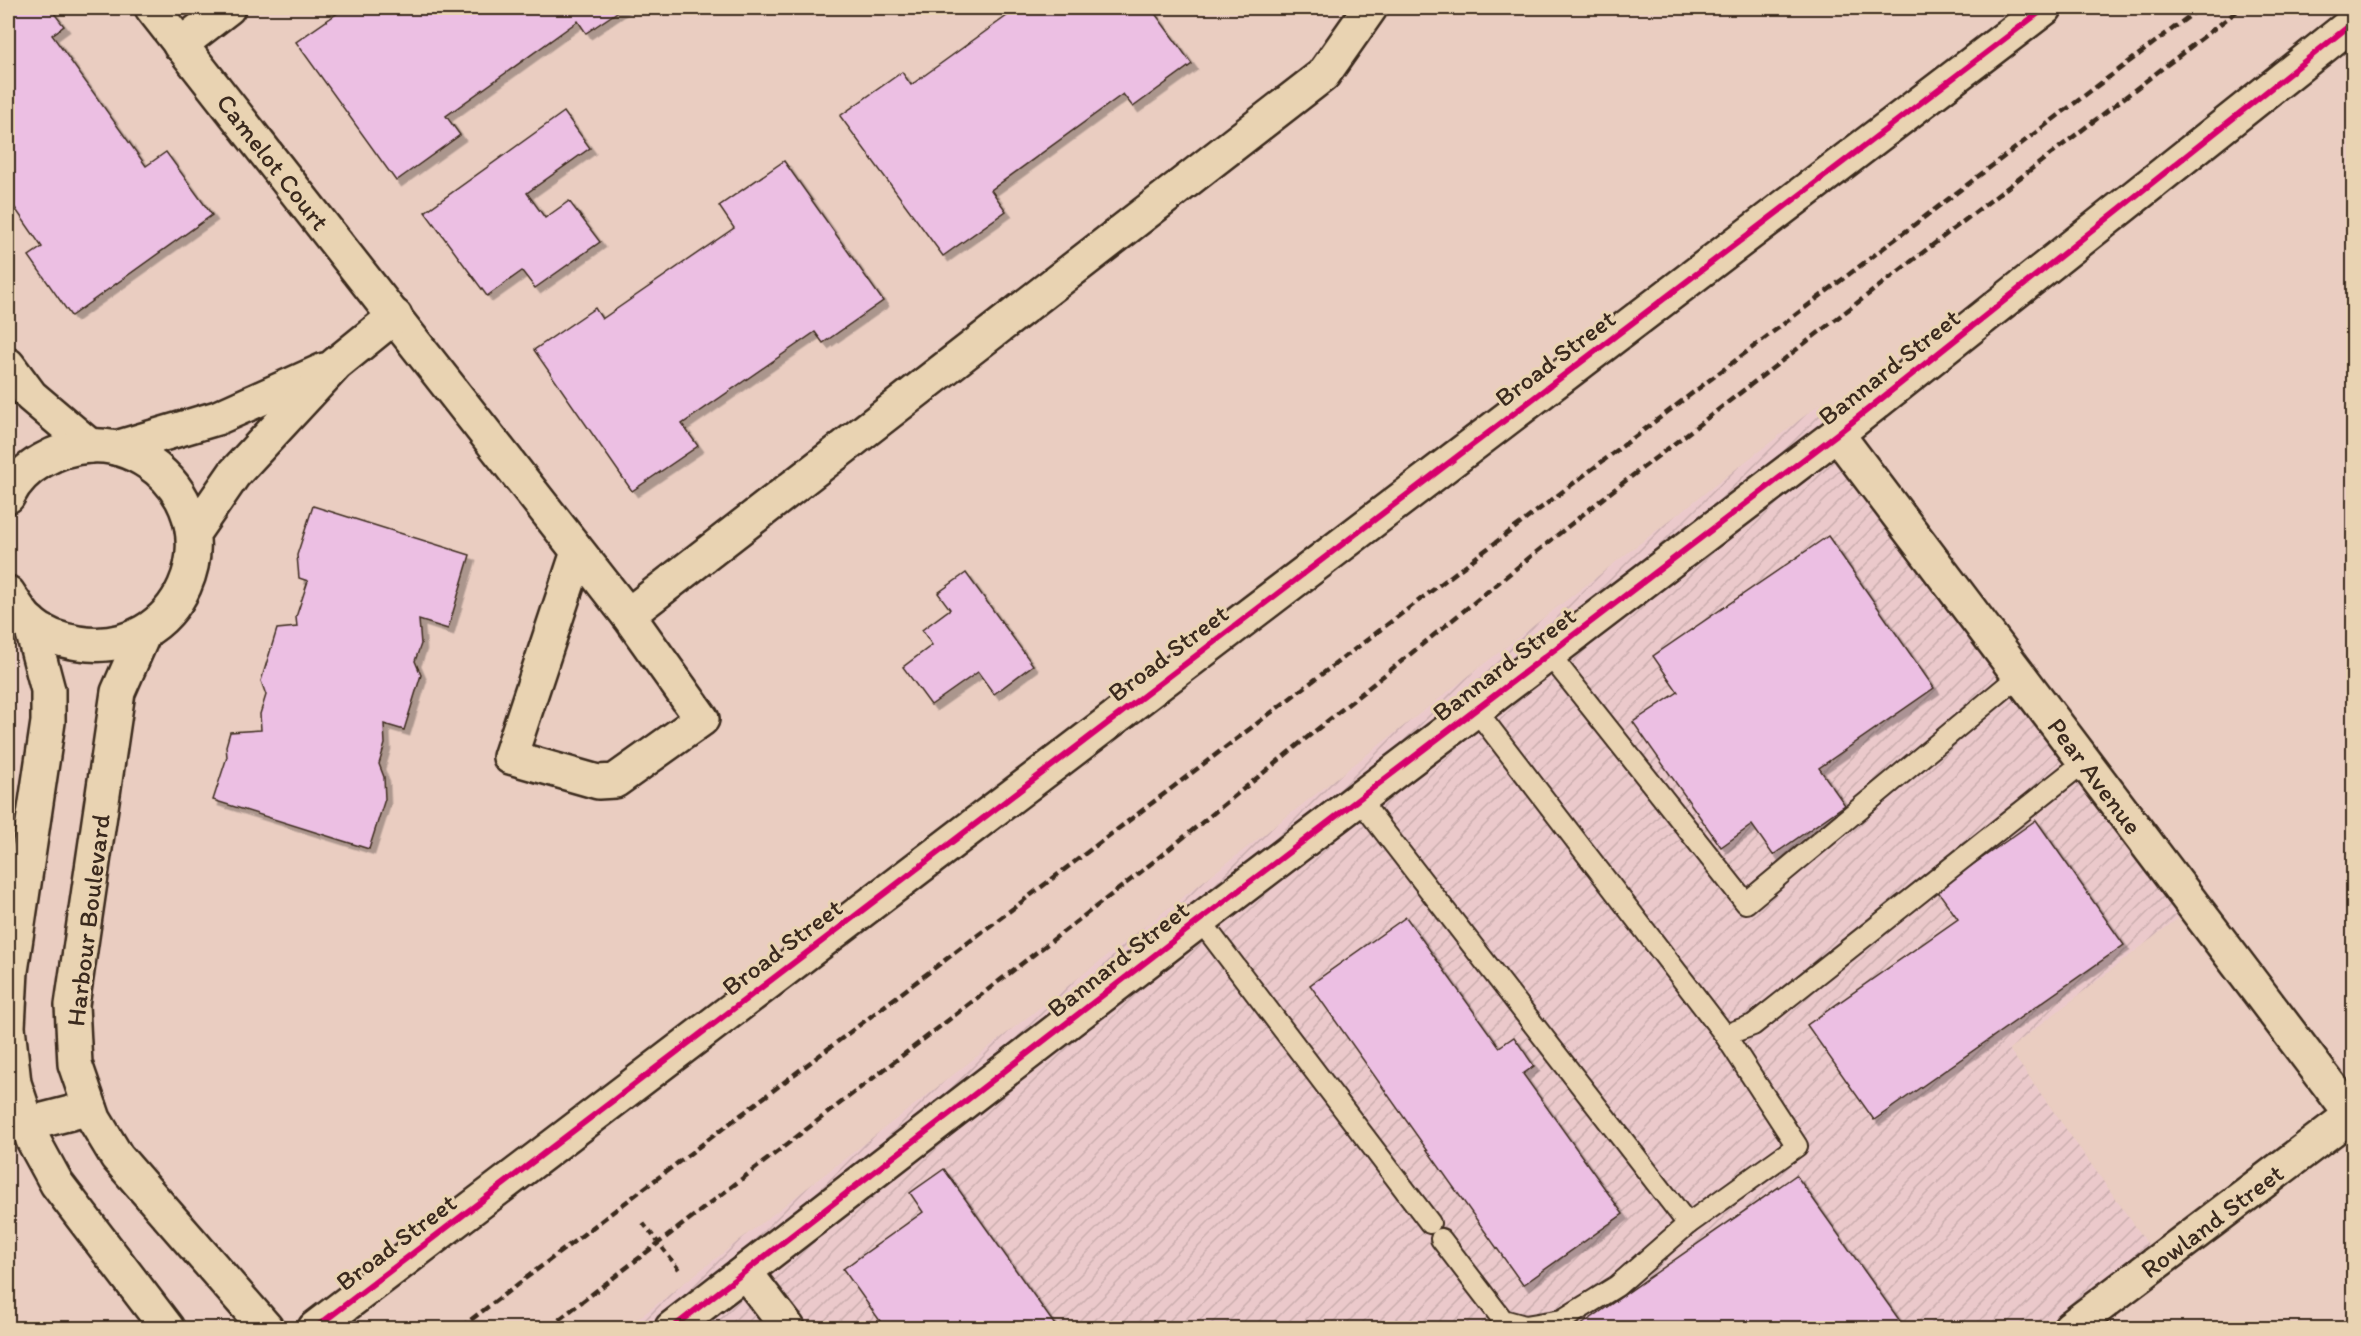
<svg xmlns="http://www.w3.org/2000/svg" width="2361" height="1336" viewBox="0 0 2361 1336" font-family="Itim,sans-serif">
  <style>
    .industrial { fill: url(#industrial-furrows) }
    .building { fill: #ecbfe3; stroke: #3b2a1e; stroke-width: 1.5; filter: url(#shadow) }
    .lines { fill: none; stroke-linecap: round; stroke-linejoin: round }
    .service-casing { stroke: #3b2a1e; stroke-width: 24 }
    .minor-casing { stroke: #3b2a1e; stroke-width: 38 }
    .primary-casing { stroke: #3b2a1e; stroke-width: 38 }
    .path { stroke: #3b2a1e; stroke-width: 4; stroke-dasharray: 6 4.5; stroke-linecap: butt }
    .service { stroke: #e9d3b2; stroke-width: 20 }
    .minor { stroke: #e9d3b2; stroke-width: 33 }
    .primary { stroke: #e9d3b2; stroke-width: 33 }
    .rail { stroke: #3b2a1e; stroke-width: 4.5; stroke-dasharray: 9 4.5; stroke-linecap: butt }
    .cycleway-casing { stroke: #e9d3b2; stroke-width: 10 }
    .cycleway { stroke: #d6006c; stroke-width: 6 }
    .labels { text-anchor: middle; stroke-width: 6; stroke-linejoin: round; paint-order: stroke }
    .street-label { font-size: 26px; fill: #3b2a1e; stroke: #e9d3b2 }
  </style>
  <defs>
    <pattern id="industrial-furrows" width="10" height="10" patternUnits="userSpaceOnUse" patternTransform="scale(1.5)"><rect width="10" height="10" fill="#ebc9cb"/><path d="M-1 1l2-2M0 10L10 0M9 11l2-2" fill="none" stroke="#caadae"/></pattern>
    <filter id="shadow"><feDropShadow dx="5.5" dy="5.5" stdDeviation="0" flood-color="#0004"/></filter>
  </defs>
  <rect width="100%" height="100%" fill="#eacdc1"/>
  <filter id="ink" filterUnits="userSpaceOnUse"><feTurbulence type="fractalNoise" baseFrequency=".0167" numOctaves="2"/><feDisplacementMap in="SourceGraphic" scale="12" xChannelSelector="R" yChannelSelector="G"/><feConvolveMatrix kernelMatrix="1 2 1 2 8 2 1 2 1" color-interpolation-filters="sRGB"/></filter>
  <g filter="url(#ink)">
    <path class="industrial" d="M1820,404L2186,912L2009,1049L2150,1247L2084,1328H626Z"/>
    <g class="building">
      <path d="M8,8H50L64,26L52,35L146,166L166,152L212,215L71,316L29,256L42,247L8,198Z"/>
      <path d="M345,8H364L367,11L372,8H623L586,33L578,21L446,116L460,135L396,181L296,42Z"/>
      <path d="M1018,8H1151L1192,64L1133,107L1123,94L991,190L1006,211L943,256L840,116L902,72L911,85Z"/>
      <path d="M564,112L590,148L527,193L545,218L569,201L600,242L535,288L522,271L487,296L425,212Z"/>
      <path d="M784,161L883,301L823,343L815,332L682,424L698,446L632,491L534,350L595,308L602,319L734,228L719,206Z"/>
      <path d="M313,506L470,555L448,629L419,620L421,644L415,661L421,675L404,730L384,724L385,744L379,764L384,777L385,799L369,849L213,800L227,757L226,746L230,732L261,730L260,714L266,695L261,681L277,629L297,627L296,617L308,581L299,578L297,555Z"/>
      <path d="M1828,536L1934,688L1819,768L1845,805L1773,855L1752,825L1721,847L1633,722L1678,692L1653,656Z"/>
      <path d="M966,573L1033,665L994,694L978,672L931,705L903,667L932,645L922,630L950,609L938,593Z"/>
      <path d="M2036,820L2124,945L1874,1120L1807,1025L1958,919L1937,890Z"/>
      <path d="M1406,917L1499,1047L1514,1037L1534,1066L1523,1074L1623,1214L1523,1285L1310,985Z"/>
      <path d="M944,1169L1057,1328H885L843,1269L923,1212L910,1193Z"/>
      <path d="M1796,1175L1905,1328H1577Z"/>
    </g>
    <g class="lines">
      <defs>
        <g id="service">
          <path d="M1549,654L1746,903L2019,676"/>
          <path d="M1476,710L1725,1035L1753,1025L2084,762"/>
          <path d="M1359,799L1688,1224L1797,1146L1725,1035"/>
          <path d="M1200,920L1430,1223"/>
          <path d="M1441,1239L1503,1320L1525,1326L1562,1320L1617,1286L1688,1224"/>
        </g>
        <g id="minor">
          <path d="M152,8L628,615L702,719L615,781L598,782L510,757L578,552"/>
          <path d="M180,45L228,8"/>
          <path d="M8,365L31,396L90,446"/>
          <path d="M1837,434L2354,1118"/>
          <path d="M116,448L217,418L324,370"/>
          <path d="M8,496C22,466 58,448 90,446C115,444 138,454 157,469C234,534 179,659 79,643C62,641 43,634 29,622C21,614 14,602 8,593"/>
          <path d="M194,532L234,474L336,364L395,316"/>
          <path d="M628,615L1323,75L1370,8"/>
          <path d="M30,622L48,690V722L11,971L8,1027L14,1083L33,1140L57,1184L167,1328"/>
          <path d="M144,633L118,692L72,1005L75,1064L94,1119L117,1157L266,1328"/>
          <path d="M28,1124L90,1108"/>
          <path d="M745,1272L788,1328"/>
          <path d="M672,1328L1200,920L1837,434L2354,22"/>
          <path d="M2070,1328L2354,1113"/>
        </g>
        <path id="primary" d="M315,1328L2045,8"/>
      </defs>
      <use href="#service" class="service-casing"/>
      <use href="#minor" class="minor-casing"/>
      <use href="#primary" class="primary-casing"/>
      <path class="path" d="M643,1223L681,1272"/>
      <use href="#service" class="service"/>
      <use href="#minor" class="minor"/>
      <use href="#primary" class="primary"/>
      <g class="rail">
        <path d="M460,1328L2200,8"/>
        <path d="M548,1328L1137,875L1602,499L2241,8"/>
      </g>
      <defs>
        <g id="cycleway">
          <path d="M315,1328L2045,8"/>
          <path d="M672,1328L1200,920L1837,434L2354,22"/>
        </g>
      </defs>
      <use href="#cycleway" class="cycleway-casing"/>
      <use href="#cycleway" class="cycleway"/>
    </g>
  </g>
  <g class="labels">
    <g class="street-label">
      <text transform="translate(273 162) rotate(52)" y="9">Camelot Court</text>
      <text transform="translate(1555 358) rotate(-37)" y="9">Broad Street</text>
      <text transform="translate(1889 367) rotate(-38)" y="9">Bannard Street</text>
      <text transform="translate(1168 653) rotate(-37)" y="9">Broad Street</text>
      <text transform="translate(1504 664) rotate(-37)" y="9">Bannard Street</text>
      <text transform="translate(2095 776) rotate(53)" y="9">Pear Avenue</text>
      <text transform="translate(88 920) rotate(-83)" y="9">Harbour Boulevard</text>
      <text transform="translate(782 947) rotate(-37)" y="9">Broad Street</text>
      <text transform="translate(1118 959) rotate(-38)" y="9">Bannard Street</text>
      <text transform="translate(2212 1221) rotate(-37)" y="9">Rowland Street</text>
      <text transform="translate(396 1242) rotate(-37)" y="9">Broad Street</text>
    </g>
  </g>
  <rect width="2361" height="1336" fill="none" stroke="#e9d3b2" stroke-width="30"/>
  <rect x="15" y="15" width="2331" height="1306" fill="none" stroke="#3b2a1e" stroke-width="2" filter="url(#ink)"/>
</svg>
